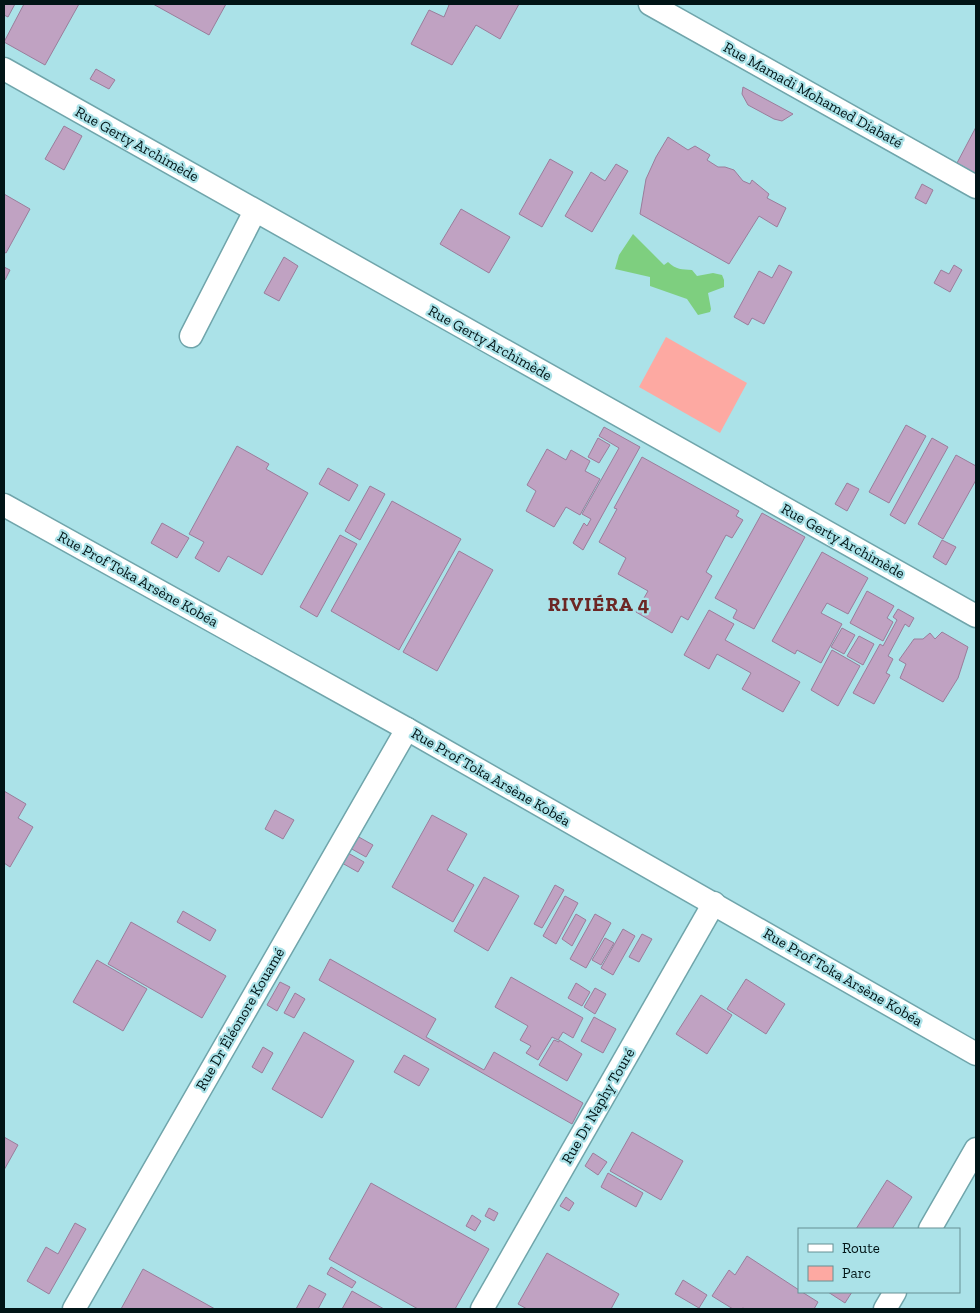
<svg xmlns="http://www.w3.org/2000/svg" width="980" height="1313" viewBox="0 0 980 1313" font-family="'Zilla Slab',serif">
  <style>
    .green { fill: #fda9a2 }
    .water { fill: #7ecf7f }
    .building { fill: #c0a2c2; stroke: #9a7d9b }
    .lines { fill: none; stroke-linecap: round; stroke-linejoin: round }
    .minor-casing { stroke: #70a5ab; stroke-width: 25 }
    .minor { stroke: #fff; stroke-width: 22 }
    .labels { text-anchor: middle; stroke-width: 4.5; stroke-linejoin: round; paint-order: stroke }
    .street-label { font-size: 15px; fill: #011416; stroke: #abe2e8 }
    .district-label { font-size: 20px; font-weight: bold; letter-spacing: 1px; fill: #6c2725; stroke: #abe2e8 }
  </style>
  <rect width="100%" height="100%" fill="#abe2e8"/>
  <path class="green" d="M666,337L747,383L720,433L639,387Z"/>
  <path class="water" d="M633,234L664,265L668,262C676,270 682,269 692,270L697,276L713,273L722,275L724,280V287L708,293L711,309L710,312L698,315L687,299L650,286V277L615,269L619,255Z"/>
  <g class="building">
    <path d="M4,4H15L8,17L4,15Z"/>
    <path d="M24,4H79L45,65L4,42Z"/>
    <path d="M153,4H226L209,35Z"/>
    <path d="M447,4H519L500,39L476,25L452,65L411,44L429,10L444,17L449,5Z"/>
    <path d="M96,69L115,80L109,89L90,79Z"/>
    <path d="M743,87L793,114L782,121L774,119L748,105L742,94Z"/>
    <path d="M64,126L82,136L64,170L45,159Z"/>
    <path d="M976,127V174L957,163Z"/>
    <path d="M668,137L688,150L695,146L710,155L707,160L718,167H725L734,170L743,181L750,184L752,180L769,194L767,198L786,208L777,227L759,216L729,264L640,214L646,179L656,157Z"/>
    <path d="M550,159L573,172L542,227L519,214Z"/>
    <path d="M616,164L628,171L592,232L565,216L591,172L605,181Z"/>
    <path d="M922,184L933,190L926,204L915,198Z"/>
    <path d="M4,194L30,209L6,253L4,252Z"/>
    <path d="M461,209L510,237L489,273L440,244Z"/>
    <path d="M284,257L298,266L279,301L264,293Z"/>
    <path d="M779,265L792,272L764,324L752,318L748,325L734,317L759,271L772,278Z"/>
    <path d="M954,265L962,270L950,292L934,283L941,270L949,274Z"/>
    <path d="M4,267L10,270L5,280L4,279Z"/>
    <path d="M906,425L926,436L889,503L869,492Z"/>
    <path d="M604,427L640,447L583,550L573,543L584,523L587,526L591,519L582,514L619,448L599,436Z"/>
    <path d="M598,438L610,445L599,463L588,457Z"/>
    <path d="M932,438L948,447L905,524L890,515Z"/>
    <path d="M237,446L269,464L266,469L308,493L262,575L228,556L219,572L195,558L204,542L189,534Z"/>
    <path d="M547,449L566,460L571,450L590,461L585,471L600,479L580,515L566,507L554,527L526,511L536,491L527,485Z"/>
    <path d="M956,455L976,466V480L943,539L918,524Z"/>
    <path d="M642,457L739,511L736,516L743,520L732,538L726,535L706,572L712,576L688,620L681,616L672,633L636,612L648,591L618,574L626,558L599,542L617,509L614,508Z"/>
    <path d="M328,468L358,485L349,501L319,484Z"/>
    <path d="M847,483L859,489L847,511L835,504Z"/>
    <path d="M370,486L385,494L360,540L345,531Z"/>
    <path d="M392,501L461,539L399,650L331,611Z"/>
    <path d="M762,513L805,537L754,629L733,618L737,610L715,598Z"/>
    <path d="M162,523L189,538L177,558L151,543Z"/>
    <path d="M340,535L357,544L317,617L300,607Z"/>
    <path d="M942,540L956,547L946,565L933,557Z"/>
    <path d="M459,551L493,570L437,671L403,652Z"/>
    <path d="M822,552L868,578L848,614L827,603L821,613L842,624L821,663L797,650L795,654L772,641Z"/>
    <path d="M867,591L894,606L887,618L893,622L883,641L850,623Z"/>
    <path d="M898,609L914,618L909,627L905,624L888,656L893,659L886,673L890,675L874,704L853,693L880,644L883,646L897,620L893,617Z"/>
    <path d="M709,610L734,624L725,640L800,682L783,712L742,689L751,673L717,654L709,669L684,655Z"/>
    <path d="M842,628L855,635L844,654L831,647Z"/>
    <path d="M942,632L968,647L958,678L943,702L900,678L906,664L899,660L914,639H923L930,633L935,639Z"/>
    <path d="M859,636L874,644L863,665L847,656Z"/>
    <path d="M832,650L860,666L838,706L811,690Z"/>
    <path d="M4,791L26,804L18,818L33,827L10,867L4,863Z"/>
    <path d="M275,810L294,820L283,839L265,829Z"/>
    <path d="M432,815L467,834L447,870L474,885L453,922L392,887Z"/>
    <path d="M357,836L373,845L366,857L350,848Z"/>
    <path d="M348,853L364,862L358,872L342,863Z"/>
    <path d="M484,877L519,896L488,951L454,931Z"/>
    <path d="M555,885L564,890L542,928L534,924Z"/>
    <path d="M565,896L578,903L556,944L543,936Z"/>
    <path d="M183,911L216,930L210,941L177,922Z"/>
    <path d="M576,914L586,920L572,946L562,939Z"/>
    <path d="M595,914L611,923L586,968L570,959Z"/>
    <path d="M131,922L226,976L202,1018L108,964Z"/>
    <path d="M623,929L635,936L613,975L601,968Z"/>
    <path d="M642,934L652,939L639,962L629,957Z"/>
    <path d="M605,938L614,943L601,965L592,960Z"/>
    <path d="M330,959L436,1019L426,1037L484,1070L494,1052L583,1103L572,1124L319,980Z"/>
    <path d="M97,960L147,989L123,1031L73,1002Z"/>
    <path d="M511,977L583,1018L573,1038L563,1032L558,1040L552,1037L538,1060L526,1053L531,1046L520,1040L528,1026L495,1007Z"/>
    <path d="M746,979L785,1004L766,1034L727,1009Z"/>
    <path d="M280,982L290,987L277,1011L267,1005Z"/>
    <path d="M576,983L590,992L582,1006L568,998Z"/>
    <path d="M595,988L606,994L595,1014L584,1007Z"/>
    <path d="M295,993L305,999L294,1018L284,1013Z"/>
    <path d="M701,995L732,1015L707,1054L676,1034Z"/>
    <path d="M594,1017L616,1029L603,1053L581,1041Z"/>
    <path d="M304,1032L354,1061L322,1118L272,1089Z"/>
    <path d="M554,1040L559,1042V1040L582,1054L567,1081L539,1065Z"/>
    <path d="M263,1047L273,1053L262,1073L252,1067Z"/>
    <path d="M404,1055L429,1069L419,1086L394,1072Z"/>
    <path d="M632,1132L683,1161L661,1200L610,1171Z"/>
    <path d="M4,1137L18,1145L4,1170Z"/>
    <path d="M593,1153L607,1162L598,1175L585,1166Z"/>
    <path d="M608,1173L643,1193L636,1207L601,1187Z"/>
    <path d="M887,1180L912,1197L892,1229H856Z"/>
    <path d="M371,1183L489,1249L455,1309H418L329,1259Z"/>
    <path d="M566,1197L574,1203L569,1211L560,1206Z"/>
    <path d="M489,1208L498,1213L494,1221L485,1216Z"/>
    <path d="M472,1215L481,1221L475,1231L466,1226Z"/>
    <path d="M75,1223L86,1229L49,1294L27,1281L46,1247L58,1254Z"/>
    <path d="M547,1253L619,1294L611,1309H527L518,1304Z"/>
    <path d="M747,1256L799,1290V1292H802L818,1302L814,1309H745L743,1308L741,1309H733L712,1296L729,1270L735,1275Z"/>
    <path d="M331,1267L356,1282L352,1288L327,1274Z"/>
    <path d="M143,1269L215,1309H121Z"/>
    <path d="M683,1280L707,1295L699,1308L675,1294Z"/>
    <path d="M309,1285L326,1294L318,1309H296Z"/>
    <path d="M352,1291L384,1309H342Z"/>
    <path d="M828,1292H852L845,1303Z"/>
  </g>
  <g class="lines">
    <defs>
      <g id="minor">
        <path d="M650,4L976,187"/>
        <path d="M4,69L976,616"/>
        <path d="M191,336L255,211"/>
        <path d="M4,505L407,729L976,1054"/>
        <path d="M930,1229L976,1149"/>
        <path d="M74,1309L407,729"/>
        <path d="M482,1309L714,903"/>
        <path d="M885,1309L895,1292"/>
      </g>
    </defs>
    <use href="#minor" class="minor-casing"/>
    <use href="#minor" class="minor"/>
  </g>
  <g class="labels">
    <g class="street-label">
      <text transform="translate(813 95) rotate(29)" y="5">Rue Mamadi Mohamed Diabaté</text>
      <text transform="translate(137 144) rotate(29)" y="5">Rue Gerty Archimède</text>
      <text transform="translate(490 343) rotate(29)" y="5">Rue Gerty Archimède</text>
      <text transform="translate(843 541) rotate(29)" y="5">Rue Gerty Archimède</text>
      <text transform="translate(138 579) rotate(29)" y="5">Rue Prof Toka Arsène Kobéa</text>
      <text transform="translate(491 777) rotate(30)" y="5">Rue Prof Toka Arsène Kobéa</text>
      <text transform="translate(843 977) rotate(30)" y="5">Rue Prof Toka Arsène Kobéa</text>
      <text transform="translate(240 1019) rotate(-60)" y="5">Rue Dr Éléonore Kouamé</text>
      <text transform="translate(598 1106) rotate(-60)" y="5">Rue Dr Naphy Touré</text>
    </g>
    <g class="district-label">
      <text x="599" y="611">RIVIÉRA 4</text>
    </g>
  </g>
  <rect width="980" height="1313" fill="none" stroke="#011416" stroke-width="10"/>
  <rect x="798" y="1228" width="162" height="65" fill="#abe2e8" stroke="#679094"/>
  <rect x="808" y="1244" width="25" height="8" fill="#ffffff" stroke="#679094"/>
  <text x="842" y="1253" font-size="15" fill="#011416">Route</text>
  <rect x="808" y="1266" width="25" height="15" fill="#fda9a2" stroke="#679094"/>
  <text x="842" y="1278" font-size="15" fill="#011416">Parc</text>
</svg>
